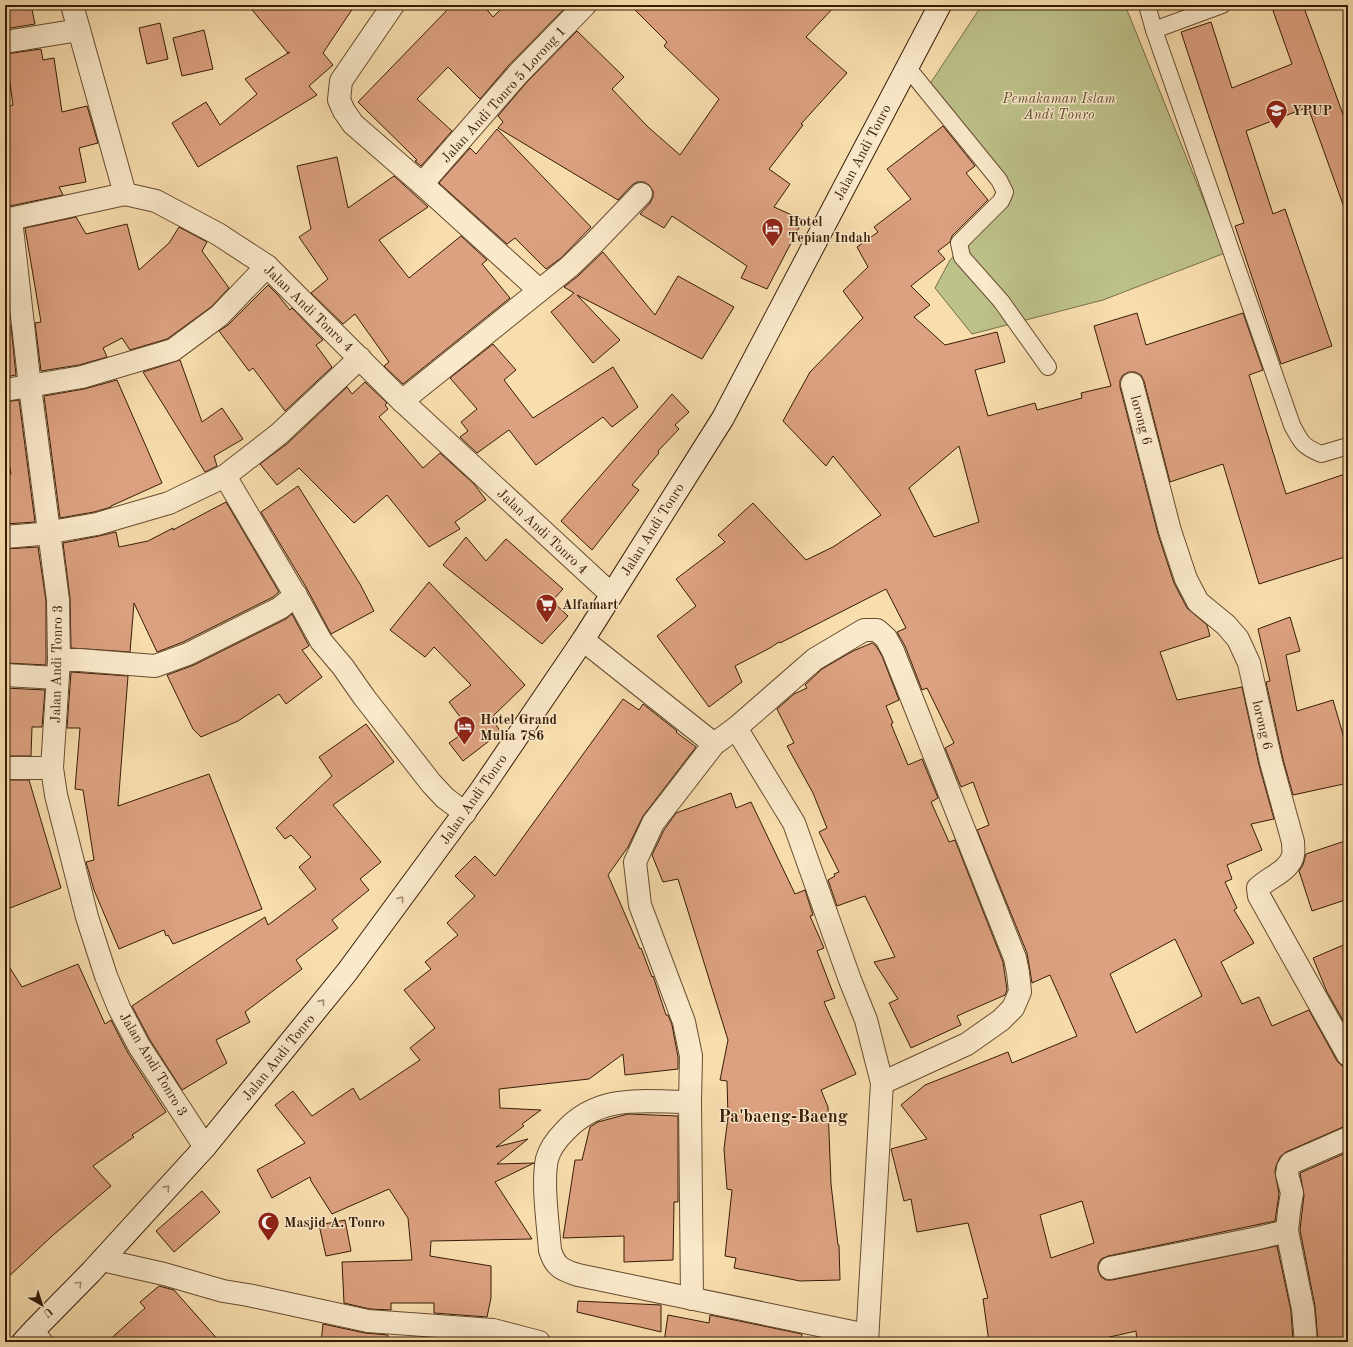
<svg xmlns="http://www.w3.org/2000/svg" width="1353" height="1347" viewBox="0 0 1353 1347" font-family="'Old Standard TT',serif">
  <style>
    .green { fill: #bdc18a; stroke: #7a6e48 }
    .building { fill: #dca180; stroke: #371c06; fill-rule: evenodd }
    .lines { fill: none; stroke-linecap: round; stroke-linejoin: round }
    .lane-casing { stroke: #674c30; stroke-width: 18 }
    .street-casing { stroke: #674c30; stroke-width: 24 }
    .secondary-casing { stroke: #371c06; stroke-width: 24 }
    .lane { stroke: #fae9ca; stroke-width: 16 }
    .street { stroke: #fae9ca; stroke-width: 22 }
    .secondary { stroke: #fae9ca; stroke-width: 22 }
    .oneway { stroke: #a28d72 }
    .labels { text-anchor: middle; stroke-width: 3; stroke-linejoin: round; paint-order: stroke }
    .street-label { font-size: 14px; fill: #371c06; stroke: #fae9ca }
    .park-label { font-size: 14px; font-style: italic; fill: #5f4e2e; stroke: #fae9ca }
    .poi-label { font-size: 14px; font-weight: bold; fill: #371c06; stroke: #fae9ca; text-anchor: start }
    .district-label { font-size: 18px; font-weight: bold; fill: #371c06; stroke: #fae9ca }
  </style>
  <rect width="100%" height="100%" fill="#f8ddad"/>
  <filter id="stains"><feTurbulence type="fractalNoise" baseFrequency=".005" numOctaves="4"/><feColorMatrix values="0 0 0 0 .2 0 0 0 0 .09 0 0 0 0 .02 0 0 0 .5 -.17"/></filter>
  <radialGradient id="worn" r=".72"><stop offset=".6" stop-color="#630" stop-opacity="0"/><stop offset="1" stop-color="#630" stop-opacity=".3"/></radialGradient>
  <path class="green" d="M982,5H1125L1225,253L1103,300L972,334L935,288L950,260L1006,199L922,96Z"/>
  <g class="building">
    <path d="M5,5H31L35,24L5,29Z"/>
    <path d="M248,5H355L323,53L333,65L309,86L317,95L198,167L172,123L206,102L220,125L257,94L245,79L290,52L288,53Z"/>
    <path d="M452,5H483L493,17L505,5H568L509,65L480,99L448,67L417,99L452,131L421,166L415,161L417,160L358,102Z"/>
    <path d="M630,5H836L806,37L847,73L801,124L803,125L769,169L790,184L774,207L803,220L767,289L741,278L747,266L672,216L664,228L640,214L650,203L653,197V191L649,185L644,182H637L632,185L618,200L498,128L503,122L498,116L527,82L577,31L624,77L612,89L648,127L680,155L719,99L664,46L667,42Z"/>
    <path d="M1271,5H1303L1348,128V210H1345L1308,107L1246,131L1273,214L1285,209L1332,346L1281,364L1235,226L1244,223L1181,32L1211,22L1232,88L1292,64Z"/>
    <path d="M160,23L168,59L147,64L139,28Z"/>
    <path d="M204,30L213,69L182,76L173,38Z"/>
    <path d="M41,49L43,60L54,58L62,112L87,106L98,143L79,148L86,182L59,187L63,195L5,207V107L13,105L6,54Z"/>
    <path d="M943,126L975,166L966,173L988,200L952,236L950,242L938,251L945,259L911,286L930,305L914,317L945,345L997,332L1005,362L975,370L988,416L1035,403L1037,410L1082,398L1081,393L1111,386L1094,326L1137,313L1146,345L1243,313L1263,370L1249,375L1286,494L1348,473V556L1259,584L1223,464L1170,482L1144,381L1141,375L1135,372H1129L1123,375L1120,380V387L1158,534L1174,583L1187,608L1207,625L1210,636L1160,652L1177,700L1242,687L1259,765L1274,819L1251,824L1262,850L1227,865L1232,879L1225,882L1237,908L1234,910L1254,943L1221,962L1242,1004L1259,997L1272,1026L1309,1010L1337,1061L1342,1066L1348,1067V1126L1343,1127L1286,1152L1280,1157L1276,1166L1275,1172L1279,1194L1275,1221L1108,1256L1101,1259L1098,1264V1270L1101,1277L1106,1280H1112L1277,1246L1291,1311L1293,1342H1137L1136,1331L1088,1342H989L983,1299L988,1298L968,1223L917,1232L911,1199L904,1201L891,1149L927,1139L901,1105L925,1085L1008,1052L1012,1063L1077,1036L1050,975L1032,983L1027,953L977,830L989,825L973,782L961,787L945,748L954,743L927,688L922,690L905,646L897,632L906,628L886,589L780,643L779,642L770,648L735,666L742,682L709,707L657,636L696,606L676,579L725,542L718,535L753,503L806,560L833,547L881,515L833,456L826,466L783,421L810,372L863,318L843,291L868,267L857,247L878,232L874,227L911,199L887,169ZM959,446L979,522L934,537L909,488ZM1175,939L1202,996L1136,1033L1110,974ZM1082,1201L1094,1243L1051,1258L1040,1215Z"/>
    <path d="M497,129L591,227L561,258L546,269L515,238L507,244L439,183L470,148L476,154Z"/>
    <path d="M337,157L348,208L394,176L428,207L379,240L409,278L461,236L487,260L482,264L510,298L403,384L384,366L389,362L355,314L343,324L311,293L328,279L299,237L311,229L297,166Z"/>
    <path d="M76,217L86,234L127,224L139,270L169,243L179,227L207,242L202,251L229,288L211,307L167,339L130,350L122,338L103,348L107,357L79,365L41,371L35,323L41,322L25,228Z"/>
    <path d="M603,252L655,315L678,276L734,307L702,359L577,295L620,340L593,363L551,312L574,293L564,287L578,276Z"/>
    <path d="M268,285L278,295L290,310L292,308L323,340L316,345L332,367L285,411L253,368L249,371L219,331L228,325Z"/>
    <path d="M11,326L16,375L5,377V327Z"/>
    <path d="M493,344L516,370L504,380L533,418L613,367L638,407L612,427L603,417L536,465L509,430L477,453L460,437L468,431L461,422L477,409L450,378Z"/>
    <path d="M180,360L202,422L222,408L243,439L214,456L217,466L205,472L143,372Z"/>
    <path d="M117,380L162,483L111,506V507L94,512L60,518L44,396L84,389Z"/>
    <path d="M365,382L387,403L385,405L388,409L379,417L423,468L440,453L474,484L486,500L455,522L460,529L429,547L387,495L354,523L299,468L277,485L260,464L288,443L347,387L352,394Z"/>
    <path d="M672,394L689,412L675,425L679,429L658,451L659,453L632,485L639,490L592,550L561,521Z"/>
    <path d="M19,400L35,522L5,524V475L11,474L5,443V402Z"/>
    <path d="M298,486L360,584L374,611L331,634L306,587L261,512Z"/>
    <path d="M226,502L279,592L273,597L183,642L157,652L134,603L130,652L71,648L70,598L63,543L99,536L116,532L119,547L148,541L173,528V530Z"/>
    <path d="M466,537L486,561L506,539L563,589L552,601L568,616L542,644L443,565Z"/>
    <path d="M38,547L46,601V665L6,663L7,615H5V549Z"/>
    <path d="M429,582L525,685L491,718L501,732L463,761L449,743L469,729L449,702L471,685L434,647L425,657L390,630Z"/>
    <path d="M292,614L309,646L302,650L322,677L286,704L279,694L238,721L201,737L193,729L167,675L194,665L286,619Z"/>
    <path d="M1290,617L1300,651L1286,655L1297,711L1333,700L1348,752V783L1293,795L1283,759L1266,682L1270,681L1258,629Z"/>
    <path d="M872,643L876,646L882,656L899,700L886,706L893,723L891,724L908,765L922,759L938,798L931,802L949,842L955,840L1003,962L1007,990L1005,995L957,1016L961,1025L911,1048L889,1003L898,999L874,962L895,957L865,896L837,906L828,880L835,876L834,874L839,872L819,832L827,828L813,793L787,746L794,743L777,709L794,694L807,688L805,685L822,669L853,651Z"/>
    <path d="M71,672L128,676L118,806L209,774L262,909L173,944L168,935L166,936L164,930L119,949L94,890L86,862L94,860L83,790L75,789L80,728H67Z"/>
    <path d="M5,688L45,690L42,727H32L31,756H5Z"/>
    <path d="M623,699L639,710L643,704L677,731L676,732L696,747L643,816L628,847L608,875L640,949L641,948L652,977L653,976L666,1015H668L672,1025L678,1057V1069L625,1075L623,1054L589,1079L499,1089L500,1108L541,1110L522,1124L524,1126L496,1147L528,1139L497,1164L534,1163L495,1182L532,1239L431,1241L430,1256L491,1266V1298L487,1317L434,1313V1303H391V1310L370,1309L344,1303L342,1262L412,1260L408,1218L389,1189L332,1214L311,1181L310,1177L272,1198L257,1170L305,1143L275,1105L293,1091L312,1116L353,1088L360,1100L420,1060L410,1048L435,1028L404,990L431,969L425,962L458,935L447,923L475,896L455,876L475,856L495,876Z"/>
    <path d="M366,724L394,762L333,805L381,862L360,879L369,890L332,920L338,928L296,960L302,969L245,1012L250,1022L216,1040L227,1063L182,1090L150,1040L132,1006L265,917L268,925L316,889L299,867L311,857L291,835L285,839L276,828L332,776L319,757Z"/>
    <path d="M5,780H29L61,888L5,910Z"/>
    <path d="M731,793L736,808L751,802L795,894L805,890L813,915L810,916L824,948L817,951L835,998L824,1002L856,1074L821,1090L828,1107L831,1184L838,1245H839L840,1280L800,1281L734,1268L736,1258L725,1256L732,1190L727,1189L724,1149L728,1117L727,1081L720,1080L728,1040L678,879L663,882L652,855L664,830L676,813Z"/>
    <path d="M1348,840V899L1312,911L1299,871L1303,865L1306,854Z"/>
    <path d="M1348,943V1029L1327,992L1313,958Z"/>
    <path d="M5,960L22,987L78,964L105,1024L111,1020L128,1053L166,1112L132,1135L134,1137L93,1166L111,1186L52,1236L5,1280Z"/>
    <path d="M628,1114L678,1116V1202H674L673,1260L624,1262V1236L563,1238L575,1160H582L590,1127L598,1122Z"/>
    <path d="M1348,1152V1342H1318L1315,1306L1300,1230L1304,1195L1300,1173Z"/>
    <path d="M202,1191L220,1212L174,1252L156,1231Z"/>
    <path d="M345,1220L351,1251L326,1256L319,1225Z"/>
    <path d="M159,1286L174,1290L220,1342H107L145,1308L140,1302Z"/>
    <path d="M578,1301L661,1305V1332L577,1312Z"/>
    <path d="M668,1315L709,1323L710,1315L802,1334L801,1342H664Z"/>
    <path d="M323,1324L365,1333L388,1335L387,1342H321Z"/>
    <path d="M434,1338L482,1342H434Z"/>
  </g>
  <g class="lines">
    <defs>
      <g id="lane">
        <path d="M1147,5L1154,30L1292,425C1301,442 1302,446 1321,454L1348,446"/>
        <path d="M1154,30L1222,5"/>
        <path d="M907,67L999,180L1005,192L1001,201L959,243L962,257L1001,301L1048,367"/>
        <path d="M35,1329L45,1342"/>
      </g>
      <g id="street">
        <path d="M72,5L125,194L156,201L218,234L267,266L402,401L611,594"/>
        <path d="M393,5L341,81L339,100L344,111L353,124L422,184L539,290"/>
        <path d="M5,42L79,30"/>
        <path d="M422,184L518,74L585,5"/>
        <path d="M11,219L30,387L58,600L59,660L52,768L56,795L87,917L106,976L119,1008L139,1046L205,1147"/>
        <path d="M5,220L125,194"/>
        <path d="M1132,384L1170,531L1186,579L1198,602L1226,625L1238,639L1249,663L1271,762L1293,842C1293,846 1294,851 1293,855C1290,871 1269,877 1258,888L1259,896L1348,1055"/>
        <path d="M5,390L82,377L173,350L219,316L267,266"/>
        <path d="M402,401L569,267L592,245L641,194"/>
        <path d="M225,476L300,603L321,641L343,667L364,697L431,783L445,798L465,813"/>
        <path d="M5,537L40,534L97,524L169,503L225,476L279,434L360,358"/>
        <path d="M583,640L714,744"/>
        <path d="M59,660H79L155,666L188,654L280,608L296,595"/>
        <path d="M5,675L57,678"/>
        <path d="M736,728L794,823L850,980L866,1020L882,1083L867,1342"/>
        <path d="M5,768H52"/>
        <path d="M690,1102C644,1102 600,1093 565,1131C557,1139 550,1148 547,1159C542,1183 548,1224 550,1250C555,1267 562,1270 578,1275L867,1335"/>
        <path d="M102,1260L164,1274L223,1291L248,1295L368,1321L493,1330L539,1342"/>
        <path d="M1110,1268L1258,1238L1287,1231"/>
        <path d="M692,1299L690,1102L691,1056L684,1022L640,905L635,862L653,823L714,744L736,728L815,659L864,630H877L886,638L893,651L1015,958L1018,973L1020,992L1013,1008L1001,1020L967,1044L882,1083"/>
        <path d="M1306,1342L1303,1309L1287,1231L1289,1211L1292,1193L1287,1174L1288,1168L1291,1163L1348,1138"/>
      </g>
      <path id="secondary" d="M23,1342L35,1329L91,1272L205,1147L347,972L481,790L583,640L723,418L940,5"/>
    </defs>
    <use href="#lane" class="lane-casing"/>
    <use href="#street" class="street-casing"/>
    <use href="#secondary" class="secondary-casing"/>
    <use href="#lane" class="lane"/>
    <use href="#street" class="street"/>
    <use href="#secondary" class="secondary"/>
  </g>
  <defs><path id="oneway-chevron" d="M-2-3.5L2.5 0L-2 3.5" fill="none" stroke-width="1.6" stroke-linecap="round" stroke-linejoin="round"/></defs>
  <g class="oneway">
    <use href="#oneway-chevron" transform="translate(401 899) rotate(-54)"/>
    <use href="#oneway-chevron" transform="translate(322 1002) rotate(-51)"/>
    <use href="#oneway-chevron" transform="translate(167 1188) rotate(-48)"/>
    <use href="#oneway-chevron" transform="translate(79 1284) rotate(-45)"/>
  </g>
  <defs>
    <symbol id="university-pin" viewBox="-11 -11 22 30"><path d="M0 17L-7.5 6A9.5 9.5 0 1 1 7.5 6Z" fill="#8f2418" stroke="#fae9ca"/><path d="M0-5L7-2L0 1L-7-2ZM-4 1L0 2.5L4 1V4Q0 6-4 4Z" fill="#fff"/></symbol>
    <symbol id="hotel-pin" viewBox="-11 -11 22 30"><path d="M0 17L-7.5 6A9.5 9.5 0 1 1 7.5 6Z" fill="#8f2418" stroke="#fae9ca"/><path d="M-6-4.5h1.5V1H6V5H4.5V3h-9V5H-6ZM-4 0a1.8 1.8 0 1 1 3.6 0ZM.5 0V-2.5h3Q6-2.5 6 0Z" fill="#fff"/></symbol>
    <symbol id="supermarket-pin" viewBox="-11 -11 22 30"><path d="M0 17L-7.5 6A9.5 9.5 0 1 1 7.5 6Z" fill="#8f2418" stroke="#fae9ca"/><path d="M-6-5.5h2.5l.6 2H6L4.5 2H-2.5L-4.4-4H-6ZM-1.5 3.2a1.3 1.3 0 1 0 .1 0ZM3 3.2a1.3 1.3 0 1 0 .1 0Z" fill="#fff"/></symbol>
    <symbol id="mosque-pin" viewBox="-11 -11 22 30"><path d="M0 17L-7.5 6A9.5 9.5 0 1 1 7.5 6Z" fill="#8f2418" stroke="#fae9ca"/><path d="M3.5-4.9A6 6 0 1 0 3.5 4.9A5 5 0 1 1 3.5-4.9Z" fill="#fff"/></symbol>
  </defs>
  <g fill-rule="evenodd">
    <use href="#university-pin" x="1264" y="98" width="25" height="34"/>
    <use href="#hotel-pin" x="760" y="216" width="25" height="34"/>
    <use href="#supermarket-pin" x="534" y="592" width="25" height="34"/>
    <use href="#hotel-pin" x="452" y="714" width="25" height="34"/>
    <use href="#mosque-pin" x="256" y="1210" width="25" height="34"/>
  </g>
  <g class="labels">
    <g class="street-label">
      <text transform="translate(503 94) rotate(-48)" y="5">Jalan Andi Tonro 5 Lorong 1</text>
      <text transform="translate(862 152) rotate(-62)" y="5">Jalan Andi Tonro</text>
      <text transform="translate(309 308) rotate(44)" y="5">Jalan Andi Tonro 4</text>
      <text transform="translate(1142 420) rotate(75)" y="5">lorong 6</text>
      <text transform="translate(652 529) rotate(-58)" y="5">Jalan Andi Tonro</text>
      <text transform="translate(543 531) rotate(43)" y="5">Jalan Andi Tonro 4</text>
      <text transform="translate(56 664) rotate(-89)" y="5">Jalan Andi Tonro 3</text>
      <text transform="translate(1263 725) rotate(77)" y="5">lorong 6</text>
      <text transform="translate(473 799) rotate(-55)" y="5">Jalan Andi Tonro</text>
      <text transform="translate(278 1057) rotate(-51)" y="5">Jalan Andi Tonro</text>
      <text transform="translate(154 1064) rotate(59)" y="5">Jalan Andi Tonro 3</text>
    </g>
    <g class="park-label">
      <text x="1059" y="103">Pemakaman Islam<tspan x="1059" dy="16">Andi Tonro</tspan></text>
    </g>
    <g class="poi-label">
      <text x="1292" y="115">YPUP</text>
      <text x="788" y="226">Hotel<tspan x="788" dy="16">Tepian Indah</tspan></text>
      <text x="562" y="609">Alfamart</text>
      <text x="480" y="724">Hotel Grand<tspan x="480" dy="16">Mulia 786</tspan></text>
      <text x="284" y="1227">Masjid A. Tonro</text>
    </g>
    <g class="district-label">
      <text x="783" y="1122">Pa'baeng-Baeng</text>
    </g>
  </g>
  <rect width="1353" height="1347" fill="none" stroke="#f8ddad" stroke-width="20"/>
  <rect x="6" y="6" width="1341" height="1335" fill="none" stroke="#371c06" stroke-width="2"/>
  <rect x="10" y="10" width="1333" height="1327" fill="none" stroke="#371c06"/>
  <g transform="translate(42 1305) rotate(141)" stroke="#fae9ca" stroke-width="3" paint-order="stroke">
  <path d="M0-3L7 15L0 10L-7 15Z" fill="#371c06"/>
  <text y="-6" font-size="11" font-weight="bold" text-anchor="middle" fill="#371c06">U</text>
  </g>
  <rect width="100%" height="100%" filter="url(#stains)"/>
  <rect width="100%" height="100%" fill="url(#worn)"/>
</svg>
